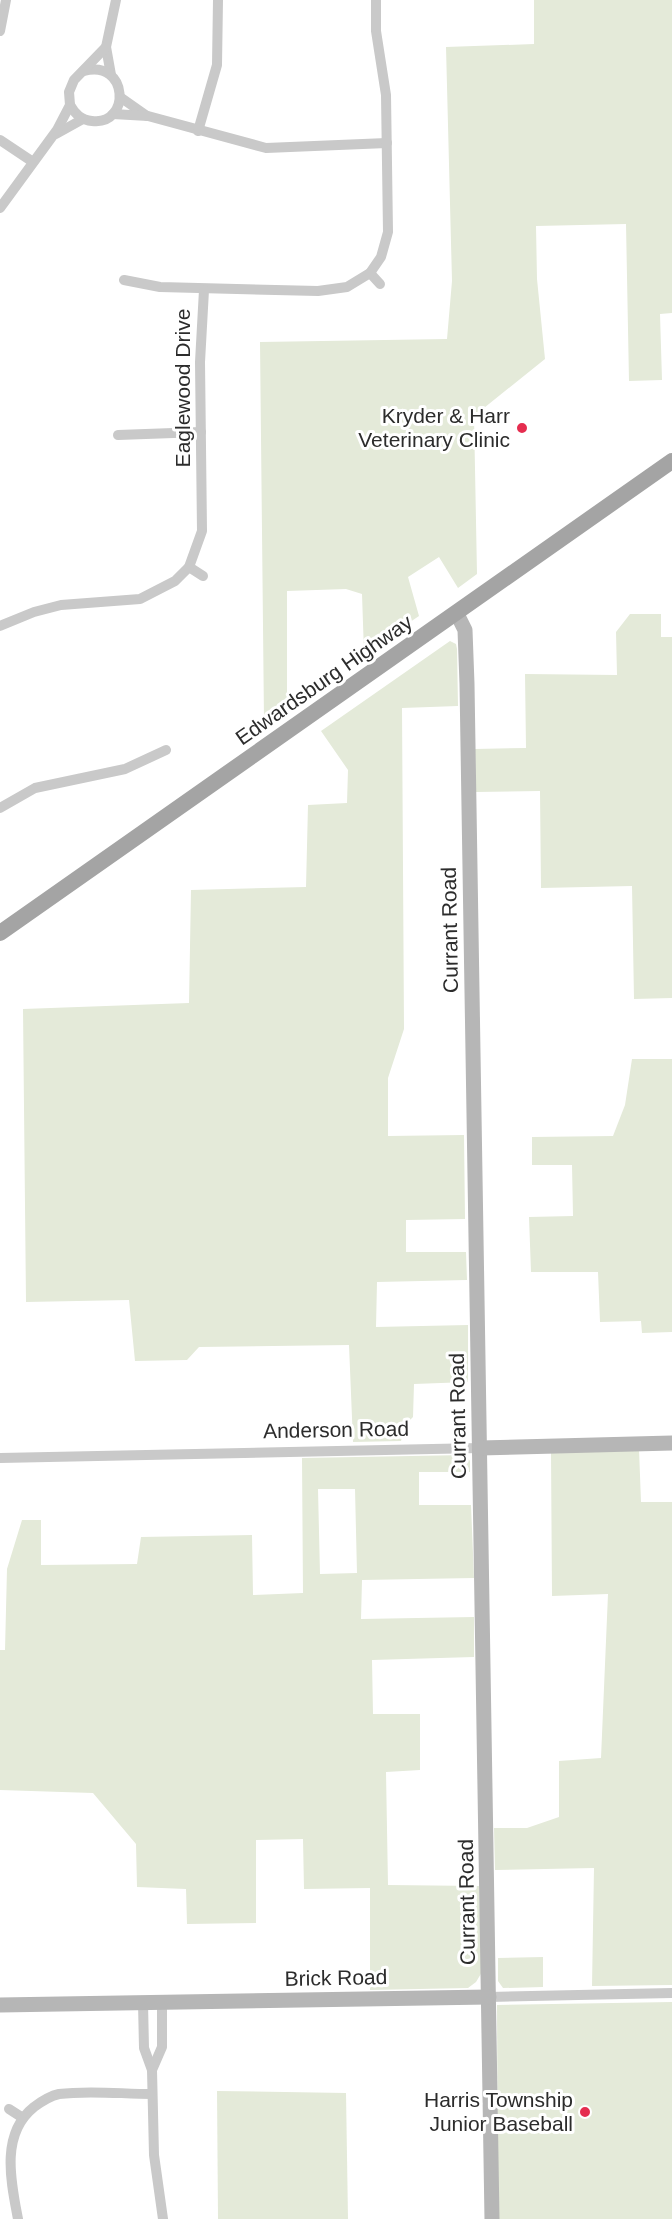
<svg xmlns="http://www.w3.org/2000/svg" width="672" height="2219" viewBox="0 0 672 2219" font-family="Arial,sans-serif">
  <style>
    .green { fill: #e4ead9; fill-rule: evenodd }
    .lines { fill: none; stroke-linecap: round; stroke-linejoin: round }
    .street { stroke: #c9c9c9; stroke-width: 10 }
    .secondary { stroke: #b6b6b6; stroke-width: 15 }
    .primary { stroke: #a4a4a4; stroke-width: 16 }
    .poi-dot { fill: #e52d4f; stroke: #fff; stroke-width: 2 }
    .labels { text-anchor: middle; stroke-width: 6; stroke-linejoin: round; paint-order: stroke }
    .street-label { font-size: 21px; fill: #2c2c2c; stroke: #fff }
    .poi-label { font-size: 21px; fill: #2c2c2c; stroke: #fff; text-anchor: end }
  </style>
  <rect width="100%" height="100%" fill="#fff"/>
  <g class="green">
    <path d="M534,0H672V313L660,314L662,380L629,381L626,224L536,226L537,279L545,359L474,416L477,574L458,588L439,557L408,577L419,616L364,653L362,594L346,589L287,591V704L264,721L260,342L447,339L452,281L446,47L534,44Z"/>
    <path d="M630,614H661V637H672V998L634,999L632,886L541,888L540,791L476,792L475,749L526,748L525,674L617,675L616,632Z"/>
    <path d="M450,641L456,644L457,649L458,706L402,708L404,1029L388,1078V1136L464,1135L465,1219L406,1220V1252H466L467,1280L377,1282L376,1327L468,1325V1382L414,1384L413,1417L405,1425L401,1441L353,1442L349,1345L199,1347L187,1360L135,1361L129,1300L26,1302L23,1009L189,1003L191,890L306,887L308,805L347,803L348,770L321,731Z"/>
    <path d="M632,1059H672V1332L642,1333L641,1321L600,1322L598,1272H531L529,1217L573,1216L572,1165H532V1137L613,1136L625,1105Z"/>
    <path d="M639,1449L641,1502H672V1985L592,1986L594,1868L495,1870L494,1828H527L559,1817V1761L601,1758L608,1594L552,1596L551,1453Z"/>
    <path d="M466,1455L470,1461V1472H419V1505H471L474,1578L362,1580L361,1619L474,1617V1657L372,1660L373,1714H420V1770L386,1772L388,1885L479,1886L482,1972L476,1982L468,1988L370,1990V1888L304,1889L303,1839L256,1840V1923L187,1924L186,1889L137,1887L136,1844L93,1793L0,1790V1650H5L7,1569L22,1520H41V1565L137,1564L141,1537L252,1535L253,1595L303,1593L302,1458ZM318,1489H355L357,1573L320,1574Z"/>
    <path d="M543,1957V1987L503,1988L498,1981V1958Z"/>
    <path d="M672,2002V2219H498L497,2005Z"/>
    <path d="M217,2091L346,2093L348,2219H218Z"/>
  </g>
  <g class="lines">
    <g class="street">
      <path d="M0,31L6,0"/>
      <path d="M111,75L106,47L116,0"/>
      <path d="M120,97L147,116"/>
      <path d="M70,105C75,114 81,120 92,121C131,126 129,59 84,71"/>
      <path d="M113,114L148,116L266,148L387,143"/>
      <path d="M198,131L217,65L218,0"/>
      <path d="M56,134L83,119"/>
      <path d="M0,140L33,162"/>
      <path d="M0,208L57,130L70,105L69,92L74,80L106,47"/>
      <path d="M370,273L380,284"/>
      <path d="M124,280L160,287L318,291L347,287L370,273L381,257L388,232L386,95L376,31V0"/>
      <path d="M118,435L201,432"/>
      <path d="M189,567L203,576"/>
      <path d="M0,626L34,612L61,605L140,599L175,581L189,567L202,531L200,362L204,290"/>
      <path d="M0,808L35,788L125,769L166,750"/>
      <path d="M0,1458L480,1448"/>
      <path d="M489,1997L672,1993"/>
      <path d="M143,2003L144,2048L152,2070L154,2155L163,2219"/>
      <path d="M152,2070L162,2047V2002"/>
      <path d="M9,2109L23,2118"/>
      <path d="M18,2219C11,2182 0,2134 34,2107C42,2101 50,2096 59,2094C89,2090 122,2094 152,2094"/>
    </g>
    <g class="secondary">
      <path d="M457,614L465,630L467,684L492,2219"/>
      <path d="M480,1448L672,1443"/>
      <path d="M0,2005L489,1997"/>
    </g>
    <path class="primary" d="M0,933L672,461"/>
  </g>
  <g class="poi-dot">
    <circle cx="522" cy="428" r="6"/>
    <circle cx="585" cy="2112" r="6"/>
  </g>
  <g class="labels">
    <g class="street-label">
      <text transform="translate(183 388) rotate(-90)" y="7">Eaglewood Drive</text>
      <text transform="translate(324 680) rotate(-35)" y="7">Edwardsburg Highway</text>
      <text transform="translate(450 930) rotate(-91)" y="7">Currant Road</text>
      <text transform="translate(458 1416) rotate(-91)" y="7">Currant Road</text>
      <text transform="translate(336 1430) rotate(-1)" y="7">Anderson Road</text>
      <text transform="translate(467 1902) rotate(-91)" y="7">Currant Road</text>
      <text transform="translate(336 1978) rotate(-1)" y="7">Brick Road</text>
    </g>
    <g class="poi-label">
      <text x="510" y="423">Kryder &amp; Harr<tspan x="510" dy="24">Veterinary Clinic</tspan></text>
      <text x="573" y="2107">Harris Township<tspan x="573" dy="24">Junior Baseball</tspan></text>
    </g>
  </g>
</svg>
